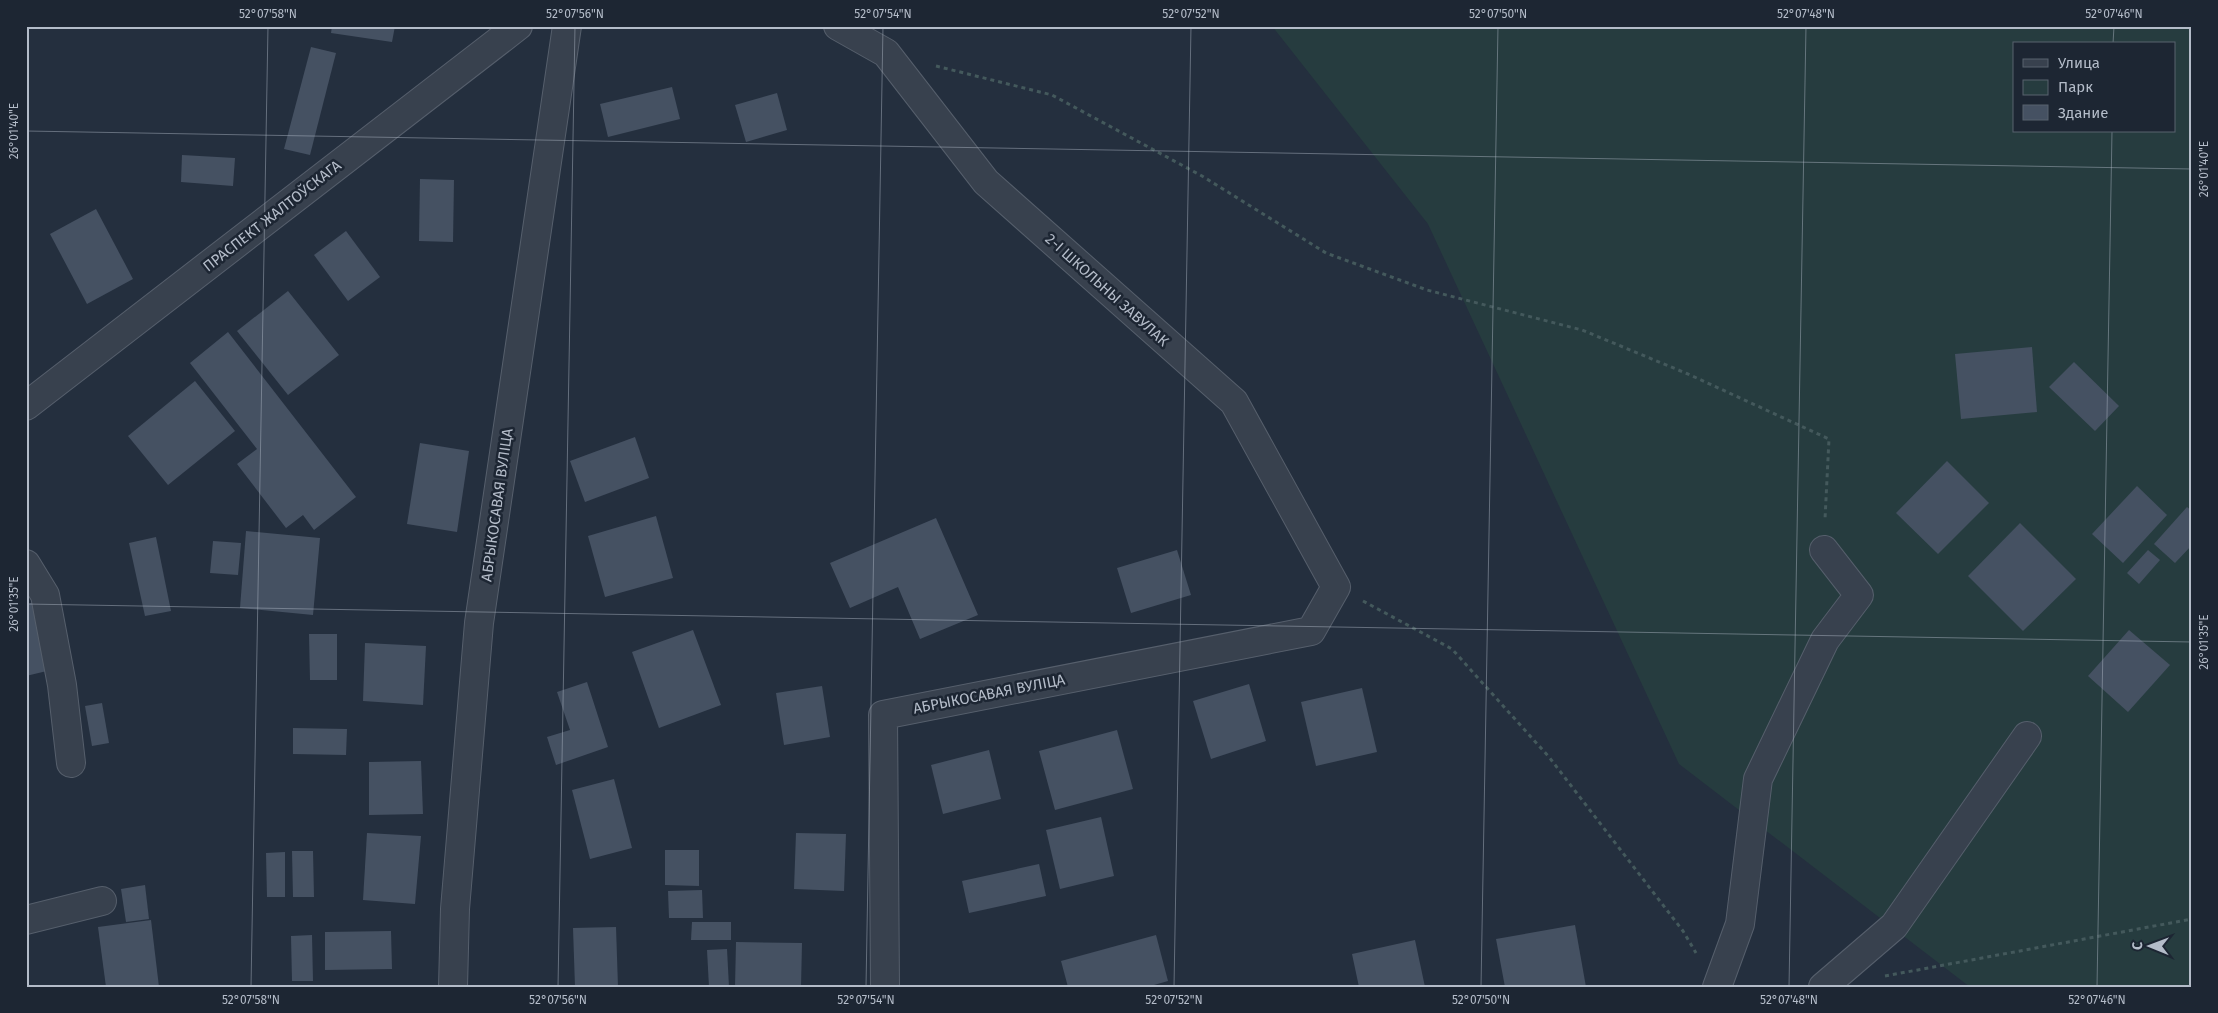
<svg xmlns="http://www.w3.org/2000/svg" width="2218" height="1013" viewBox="0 0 2218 1013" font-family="'Fira Sans',sans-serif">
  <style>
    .green { fill: #263c3f; fill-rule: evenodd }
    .building { fill: #455162 }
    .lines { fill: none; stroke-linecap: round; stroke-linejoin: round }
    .minor-casing { stroke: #565f6c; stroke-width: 30 }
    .path { stroke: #44595c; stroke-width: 3; stroke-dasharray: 4 4; stroke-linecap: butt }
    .minor { stroke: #38414e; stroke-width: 28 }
    .ticks { fill: none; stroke: #b4bcc9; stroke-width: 1; stroke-opacity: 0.45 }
    .labels { text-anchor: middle; stroke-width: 5; stroke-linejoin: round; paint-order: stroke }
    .street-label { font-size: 15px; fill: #b4bcc9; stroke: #1d2633 }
    .neatline { fill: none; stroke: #b4bcc9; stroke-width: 2 }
    .ticks-label { font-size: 12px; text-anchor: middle; fill: #b4bcc9 }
  </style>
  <rect width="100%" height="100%" fill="#242f3e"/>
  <path class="green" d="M1272,26H2192V987H1970L1679,764L1428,224ZM2014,44H2174V131H2014Z"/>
  <g class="building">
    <path d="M332,26H395L392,42L331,33Z"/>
    <path d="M311,47L336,53L310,155L284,149Z"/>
    <path d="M672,87L680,119L608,137L600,104Z"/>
    <path d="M777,93L787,130L746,142L735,105Z"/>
    <path d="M182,155L235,158L233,186L181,182Z"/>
    <path d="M420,179L454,180L453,242L419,241Z"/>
    <path d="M96,209L133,279L87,304L50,234Z"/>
    <path d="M346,231L380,277L348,301L314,255Z"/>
    <path d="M288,291L339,355L288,395L237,331Z"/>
    <path d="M228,332L356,497L314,530L303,515L286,528L237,464L257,449L190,363Z"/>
    <path d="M2032,347L2037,412L1961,419L1955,354Z"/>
    <path d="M2074,362L2119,406L2095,431L2049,387Z"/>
    <path d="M195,381L235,431L168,485L128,436Z"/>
    <path d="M635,437L649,478L585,502L570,461Z"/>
    <path d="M420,443L469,451L457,532L407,524Z"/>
    <path d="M1947,461L1989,503L1938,554L1896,513Z"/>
    <path d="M2137,486L2167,515L2123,563L2092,534Z"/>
    <path d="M2187,507L2192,511V545L2175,563L2154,544Z"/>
    <path d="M656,516L673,578L605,597L588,536Z"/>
    <path d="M936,518L978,615L920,639L898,587L850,608L830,563Z"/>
    <path d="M2020,523L2076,579L2023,631L1968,576Z"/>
    <path d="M246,531L320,538L313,615L240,608Z"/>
    <path d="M156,537L171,611L145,616L129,543Z"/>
    <path d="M213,541L241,543L238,575L210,573Z"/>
    <path d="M1177,550L1191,595L1131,613L1117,568Z"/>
    <path d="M2148,550L2160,560L2139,584L2127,573Z"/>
    <path d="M35,602L51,670L26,676V604Z"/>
    <path d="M693,630L721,705L659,728L632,652Z"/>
    <path d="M2129,630L2170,665L2128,712L2088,676Z"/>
    <path d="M309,634H337V680H310Z"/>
    <path d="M365,643L426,646L423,705L363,701Z"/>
    <path d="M587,682L608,747L556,765L547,737L570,730L557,692Z"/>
    <path d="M1249,684L1266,741L1211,759L1193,701Z"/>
    <path d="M822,686L830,737L784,745L776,693Z"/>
    <path d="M1362,688L1377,752L1316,766L1301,702Z"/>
    <path d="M102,703L109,743L92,746L85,706Z"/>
    <path d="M293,728L347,729L346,755L293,754Z"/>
    <path d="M1117,730L1133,789L1055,810L1039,751Z"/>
    <path d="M989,750L1001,799L943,814L931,765Z"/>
    <path d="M421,761L423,814L369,815V762Z"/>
    <path d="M614,779L632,848L590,859L572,790Z"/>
    <path d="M1101,817L1114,876L1060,889L1046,830Z"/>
    <path d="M367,833L421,836L415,904L363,900Z"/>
    <path d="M796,833L846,834L844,891L794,889Z"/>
    <path d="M665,850H699V886L665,885Z"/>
    <path d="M292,851H313L314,897H293Z"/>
    <path d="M285,852V897H267L266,853Z"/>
    <path d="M1039,864L1046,896L969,913L962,881Z"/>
    <path d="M145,885L149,919L126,922L121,889Z"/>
    <path d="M702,890L703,918H669L668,891Z"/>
    <path d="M151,920L159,987H106L98,927Z"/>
    <path d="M692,922H731V940H691Z"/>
    <path d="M1575,925L1586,987H1505L1496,939Z"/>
    <path d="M616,927L618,987H575L573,928Z"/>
    <path d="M391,931L392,969L325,970V932Z"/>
    <path d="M312,935L313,981H292L291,936Z"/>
    <path d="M1156,935L1168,981L1147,987H1068L1061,961Z"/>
    <path d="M1415,940L1425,987H1359L1352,954Z"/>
    <path d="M736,942L802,943L801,987H735Z"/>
    <path d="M727,949L729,987H709L707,950Z"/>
  </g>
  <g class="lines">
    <defs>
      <g id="minor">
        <path d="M838,26L886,53L986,182L1234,402L1336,587L1311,631L883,715L885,987"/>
        <path d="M26,406L518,26"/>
        <path d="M26,564L45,595L62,685L71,763"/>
        <path d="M26,920L102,901"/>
        <path d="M453,987L455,909L479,623L567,26"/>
        <path d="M1717,987L1740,924L1758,779L1825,640L1859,595L1824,550"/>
        <path d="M1823,987L1894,926L2027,736"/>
      </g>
    </defs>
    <use href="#minor" class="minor-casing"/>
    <g class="path">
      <path d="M936,66L1052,95L1202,176L1326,253L1427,290L1582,330L1688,374L1829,439L1825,519"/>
      <path d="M1363,601L1452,649L1549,757L1683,931L1696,953"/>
      <path d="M1885,976L2192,919"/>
    </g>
    <use href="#minor" class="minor"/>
  </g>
  <path class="ticks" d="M2113,44L2114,26M26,131L2192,169M26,604L2192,642M251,987L268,26M558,987L575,26M866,987L883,26M1174,987L1191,26M1481,987L1498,26M1789,987L1806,26M2097,987L2112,131"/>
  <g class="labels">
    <g class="street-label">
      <text transform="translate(272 216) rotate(-38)" y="5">ПРАСПЕКТ ЖАЛТОЎСКАГА</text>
      <text transform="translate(1107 290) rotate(42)" y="5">2-І ШКОЛЬНЫ ЗАВУЛАК</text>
      <text transform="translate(497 505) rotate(-82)" y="5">АБРЫКОСАВАЯ ВУЛІЦА</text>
      <text transform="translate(989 694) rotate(-11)" y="5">АБРЫКОСАВАЯ ВУЛІЦА</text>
    </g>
  </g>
  <rect width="2218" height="1013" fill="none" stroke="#1d2633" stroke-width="55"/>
  <rect x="2013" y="42" width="162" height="90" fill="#1d2633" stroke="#59626f"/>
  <rect x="2023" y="59" width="25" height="8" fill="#38414e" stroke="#59626f"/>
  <text x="2058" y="68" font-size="15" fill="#b4bcc9">Улица</text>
  <rect x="2023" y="80" width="25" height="15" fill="#263c3f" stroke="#59626f"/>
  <text x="2058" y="92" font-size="15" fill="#b4bcc9">Парк</text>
  <rect x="2023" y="105" width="25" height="15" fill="#455162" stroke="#59626f"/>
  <text x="2058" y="118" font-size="15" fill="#b4bcc9">Здание</text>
  <g transform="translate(2150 946) rotate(271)" stroke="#1d2633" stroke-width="4" paint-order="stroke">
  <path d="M0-4L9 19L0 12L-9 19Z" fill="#b4bcc9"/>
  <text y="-8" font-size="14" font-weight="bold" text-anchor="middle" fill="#b4bcc9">С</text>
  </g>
  <rect x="28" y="28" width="2162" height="958" class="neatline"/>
  <g class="ticks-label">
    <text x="268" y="18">52°07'58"N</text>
    <text x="575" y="18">52°07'56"N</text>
    <text x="883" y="18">52°07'54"N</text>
    <text x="1191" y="18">52°07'52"N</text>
    <text x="1498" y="18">52°07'50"N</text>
    <text x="1806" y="18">52°07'48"N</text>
    <text x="2114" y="18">52°07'46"N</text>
    <text transform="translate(14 131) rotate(-90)" y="4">26°01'40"E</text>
    <text transform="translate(2204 169) rotate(-90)" y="4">26°01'40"E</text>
    <text transform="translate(14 604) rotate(-90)" y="4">26°01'35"E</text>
    <text transform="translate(2204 642) rotate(-90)" y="4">26°01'35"E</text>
    <text x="251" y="1004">52°07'58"N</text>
    <text x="558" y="1004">52°07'56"N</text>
    <text x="866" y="1004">52°07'54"N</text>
    <text x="1174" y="1004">52°07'52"N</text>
    <text x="1481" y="1004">52°07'50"N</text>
    <text x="1789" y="1004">52°07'48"N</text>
    <text x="2097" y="1004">52°07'46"N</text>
  </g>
</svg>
